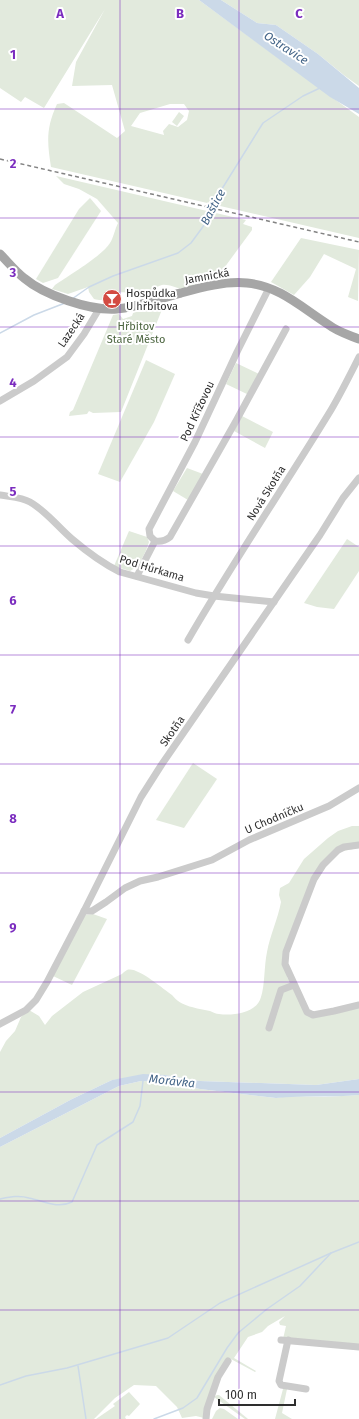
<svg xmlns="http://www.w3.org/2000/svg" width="359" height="1419" viewBox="0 0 359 1419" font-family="'Fira Sans',sans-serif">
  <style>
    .green { fill: #e2eadd; fill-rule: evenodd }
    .water { fill: #cbd9e8 }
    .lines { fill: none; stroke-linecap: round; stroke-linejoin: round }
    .stream { stroke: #cbd9e8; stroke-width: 1.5 }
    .minor { stroke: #cbcbcb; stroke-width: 7 }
    .major { stroke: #a6a6a6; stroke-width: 9 }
    .rail { stroke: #838383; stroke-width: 1.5; stroke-dasharray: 4 3; stroke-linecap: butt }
    .grid { fill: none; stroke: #7b2cbf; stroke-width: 1; stroke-opacity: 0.55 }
    .labels { text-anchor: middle; stroke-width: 4; stroke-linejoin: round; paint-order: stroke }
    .street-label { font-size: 11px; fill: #2e2e2e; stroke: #fff }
    .poi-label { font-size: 11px; fill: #2e2e2e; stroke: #fff; text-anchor: start }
    .park-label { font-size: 11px; fill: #4c6540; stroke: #fff }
    .water-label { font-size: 12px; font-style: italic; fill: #446588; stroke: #fff }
    .grid-label { font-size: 13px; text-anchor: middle; font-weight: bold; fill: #7b2cbf; stroke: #fff; stroke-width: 4; stroke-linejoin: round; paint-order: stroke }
  </style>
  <rect width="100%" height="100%" fill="#fff"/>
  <g class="green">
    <path d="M0,0H199L359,117V238L51,167C47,142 46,128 57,104L64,103L117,138L125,131L112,85L72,86L76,62L105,9L44,108L25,97L21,102L0,88ZM170,104H184L189,111L187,120L178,127L169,124L163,131L164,135L131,126L140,113Z"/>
    <path d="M221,0H359V86L345,76L318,54L276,25L257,23Z"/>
    <path d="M179,112L184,116L177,126L172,122Z"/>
    <path d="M56,176L246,220L243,224L252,227V230L216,279H200L195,286C191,287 187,289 183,289C175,288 169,284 162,285C153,287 146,299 137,297C135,297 133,295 131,294C126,292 121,292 116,293C106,295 108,303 94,299L89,292L88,287L68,294L52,289L55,285C68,276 102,256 110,243C113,239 115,229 118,223L97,199L79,189L64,184Z"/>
    <path d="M90,198L101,211L58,278L43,283L36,279L79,209Z"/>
    <path d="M301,238L359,250L358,301L348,297L356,269L324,254L310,277L294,295L271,282Z"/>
    <path d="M156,306L157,309L163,307L121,412L93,413L89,411L87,414L69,416L70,412L73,410L113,315L119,314L123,319L132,316L133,313Z"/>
    <path d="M146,360L175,374L154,422L120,482L98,474Z"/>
    <path d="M236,363L259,374L249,395L226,384Z"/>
    <path d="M242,416L273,432L265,448L234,431Z"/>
    <path d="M187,468L203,474L188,500L173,491Z"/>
    <path d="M129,531L147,537L149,542C146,552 139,567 130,571L114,566Z"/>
    <path d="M347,539L359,547V571L334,609L317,607L304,603Z"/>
    <path d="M193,763L217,779L184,828L156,820Z"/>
    <path d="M352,826H359V848L343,851L333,856L328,863L313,887L287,957V977L305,1012L310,1017L359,1006V1079L316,1085L200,1081L165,1075L112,1080L72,1099L0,1138V1052L6,1041L15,1031L21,1017L29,1010L39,1016L45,1025L52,1016L83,992L122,974C123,973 125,971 127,970C137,966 163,989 172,995C181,1007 197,1008 210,1011C213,1012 216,1014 219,1014C233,1016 257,1013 261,997C265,985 264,966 267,952C270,935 278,919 281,902L279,895L280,888L289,883L304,859L328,838L338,831Z"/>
    <path d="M93,914L107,919L72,985L53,976L85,915Z"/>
    <path d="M141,1081L164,1082L200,1089L276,1098L289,1096L325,1097L359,1095V1345L283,1339L286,1326L280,1325L279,1322L285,1316L268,1326L262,1332L248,1337L234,1358L256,1371L255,1372L229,1358L204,1418L196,1416L182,1418L177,1407L156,1386L134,1385L115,1398L94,1419H0V1147L119,1086Z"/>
    <path d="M283,1389H287L282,1413L292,1419H275Z"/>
    <path d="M129,1392L140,1404L129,1416L127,1415L125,1417L126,1419H96L115,1406L113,1404Z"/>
    <path d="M217,1395H219L248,1419H245L214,1397Z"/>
    <path d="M220,1408L224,1409L238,1419H212L216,1411Z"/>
  </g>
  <g class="water">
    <path d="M199,0H221L257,23L276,25L318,54L359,88V114L330,97Z"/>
    <path d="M143,1074L165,1075L200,1081L316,1085L359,1079V1095C331,1098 303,1095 276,1098L200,1089L164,1082L141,1081L119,1086L0,1147V1138L72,1099L112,1080Z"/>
  </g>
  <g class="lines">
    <g class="stream">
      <path d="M72,299L89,287L113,276L178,253L191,243L202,228L209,218L215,200L263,123L303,96L320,88"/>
      <path d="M0,333L34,315L65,303"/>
      <path d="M0,1199C10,1197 19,1195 29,1198C44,1201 57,1209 72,1202L97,1145L133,1122L140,1106L143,1081"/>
      <path d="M78,1366L86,1419"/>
      <path d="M0,1385L26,1376L67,1368L168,1338L220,1303L331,1253"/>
      <path d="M154,1419L183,1408L197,1398L227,1348L238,1333L267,1309L300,1286L331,1253L359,1242"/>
    </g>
    <g class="minor">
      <path d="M0,401L34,381L67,357L84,334L99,309"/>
      <path d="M0,495C10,497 21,497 30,502C46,511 58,527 72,539C86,551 104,564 120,572L196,593L214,596L274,602"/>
      <path d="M155,541L150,536L149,529L195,442L237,352L269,288"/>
      <path d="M137,576L155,541C161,542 165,541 170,537L236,421L286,329"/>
      <path d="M188,640C233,562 284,487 331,410C341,393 350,375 359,357"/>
      <path d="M359,845L344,847L338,850L323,865L314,879L286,952L285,964L307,1012L313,1015L334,1011L359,1005"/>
      <path d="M84,911H92L106,902L125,888L140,881L158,877L212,860L249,840L329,806L359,788"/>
      <path d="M0,1024L26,1010L36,1000L47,982L84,911L141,797L162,764L320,535L343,498L359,478"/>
      <path d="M269,1028L281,990L294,985"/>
      <path d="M281,1340L359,1347"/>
      <path d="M288,1340L279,1381L281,1385L306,1389"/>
      <path d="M206,1419L207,1409L218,1377L228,1361"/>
    </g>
    <path class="major" d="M0,254C8,262 15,271 24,278C44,295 90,311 117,309C138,307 160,298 181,293C202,287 225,281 247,283C280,286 302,308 329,325C338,332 349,335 359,339"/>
    <path class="rail" d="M0,159L359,242"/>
  </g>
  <path class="grid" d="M120,0V1419M239,0V1419M0,109H359M0,218H359M0,327H359M0,437H359M0,546H359M0,655H359M0,764H359M0,873H359M0,982H359M0,1092H359M0,1201H359M0,1310H359"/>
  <defs>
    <symbol id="bar-disc" viewBox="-11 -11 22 22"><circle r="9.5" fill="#d34b42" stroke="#fff"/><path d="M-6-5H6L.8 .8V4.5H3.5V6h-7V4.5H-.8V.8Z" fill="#fff"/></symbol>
  </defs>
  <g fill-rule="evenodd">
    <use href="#bar-disc" x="101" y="288" width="22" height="22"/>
  </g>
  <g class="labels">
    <g class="street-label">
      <text transform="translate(207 276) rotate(-10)" y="4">Jamnická</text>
      <text transform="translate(71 330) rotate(-56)" y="4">Lazecká</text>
      <text transform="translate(197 411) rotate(-65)" y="4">Pod Křížovou</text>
      <text transform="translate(266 493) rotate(-58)" y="4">Nová Skotňa</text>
      <text transform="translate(152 568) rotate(17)" y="4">Pod Hůrkama</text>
      <text transform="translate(172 731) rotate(-55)" y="4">Skotňa</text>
      <text transform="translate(274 818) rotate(-23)" y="4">U Chodníčku</text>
    </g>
    <g class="poi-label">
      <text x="126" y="297">Hospůdka<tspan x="126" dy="13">U hřbitova</tspan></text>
    </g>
    <g class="park-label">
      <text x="136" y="330">Hřbitov<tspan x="136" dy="13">Staré Město</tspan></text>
    </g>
    <g class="water-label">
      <text transform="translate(286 48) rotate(33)" y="4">Ostravice</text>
      <text transform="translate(213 207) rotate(-62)" y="4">Baštice</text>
      <text transform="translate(172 1081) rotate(6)" y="4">Morávka</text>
    </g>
  </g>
  <g class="grid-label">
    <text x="60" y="18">A</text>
    <text x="180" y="18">B</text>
    <text x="299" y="18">C</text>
    <text x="13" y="59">1</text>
    <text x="13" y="168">2</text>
    <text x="13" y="277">3</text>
    <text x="13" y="387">4</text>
    <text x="13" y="496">5</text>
    <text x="13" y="605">6</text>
    <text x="13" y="714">7</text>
    <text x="13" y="823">8</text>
    <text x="13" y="932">9</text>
  </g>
  <path d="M219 1399v6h76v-6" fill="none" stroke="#2e2e2e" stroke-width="2"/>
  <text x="225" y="1399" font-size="12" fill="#2e2e2e" stroke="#ffffff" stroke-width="3" paint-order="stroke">100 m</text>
</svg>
